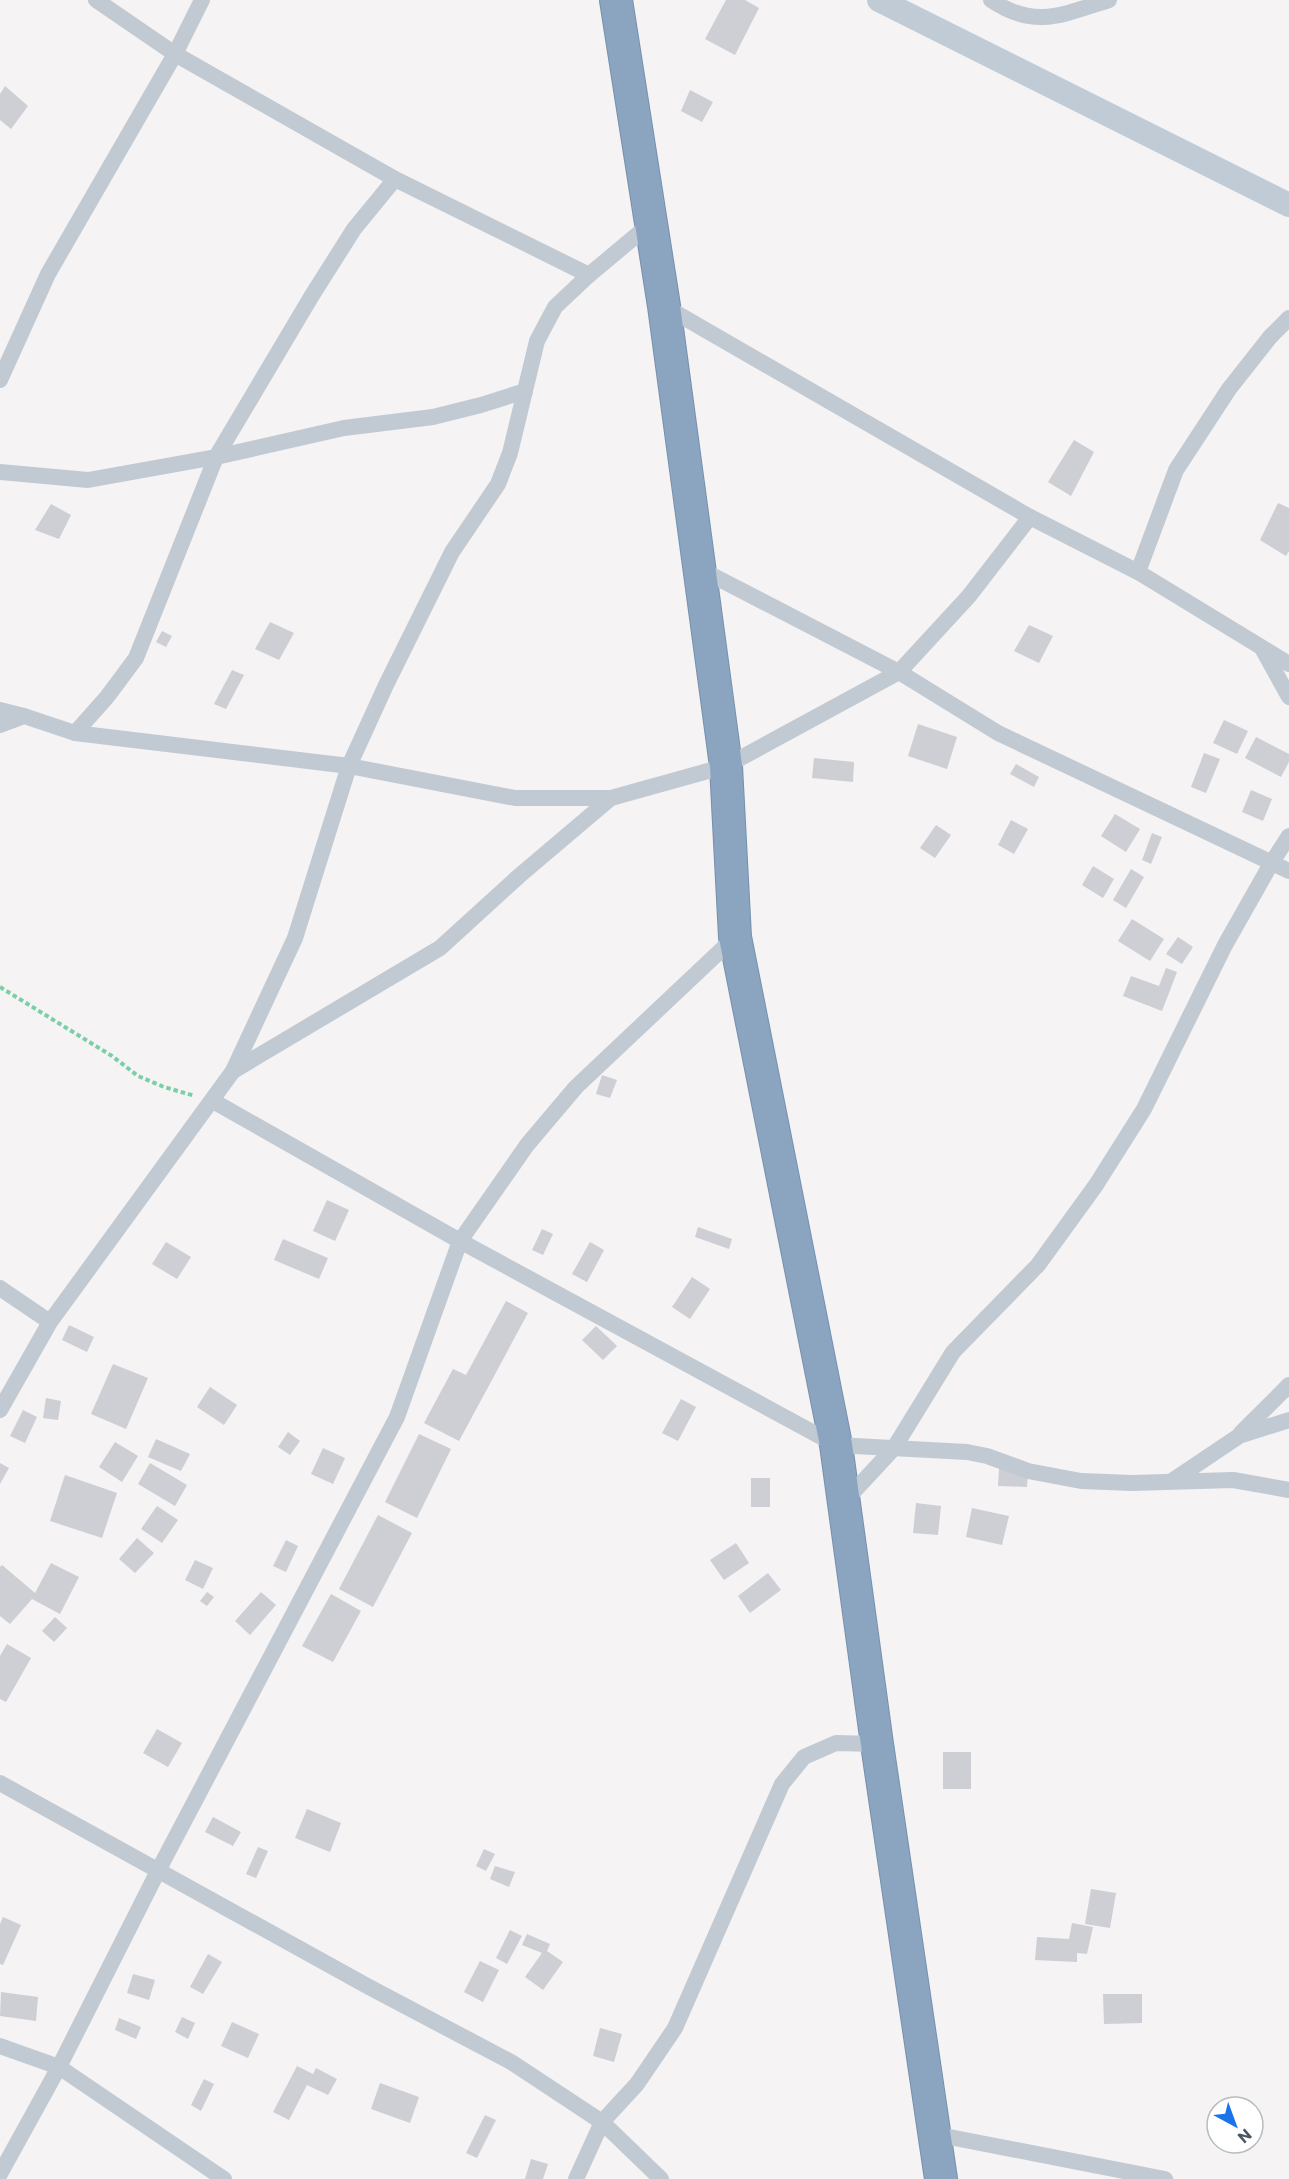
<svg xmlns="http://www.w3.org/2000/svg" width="1289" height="2179" viewBox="0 0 1289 2179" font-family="Commissioner,sans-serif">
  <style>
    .building { fill: #cdcfd5 }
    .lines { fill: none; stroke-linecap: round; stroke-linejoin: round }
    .highway-casing { stroke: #7690ad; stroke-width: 34 }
    .path { stroke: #7ad0a6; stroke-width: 4; stroke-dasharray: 4.5 3; stroke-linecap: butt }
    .street { stroke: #c1cad2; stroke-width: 16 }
    .secondary { stroke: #c1cbd6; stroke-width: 24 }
    .highway { stroke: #8ba5c1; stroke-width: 32 }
  </style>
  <rect width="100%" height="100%" fill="#f5f3f3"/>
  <g class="building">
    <path d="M726,0H745L759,8L735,55L705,39Z"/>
    <path d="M5,86L28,106L11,129L0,120V94Z"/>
    <path d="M690,90L713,102L702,122L681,111Z"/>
    <path d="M1074,440L1094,452L1071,496L1048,482Z"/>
    <path d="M1278,503L1289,508V551L1286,556L1260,540Z"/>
    <path d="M51,504L71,515L59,539L35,530Z"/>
    <path d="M270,622L294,633L279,660L255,649Z"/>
    <path d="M1029,625L1053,636L1039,663L1014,651Z"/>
    <path d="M162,631L172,636L166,647L156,642Z"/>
    <path d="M232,670L244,675L226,709L214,704Z"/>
    <path d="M1224,720L1248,731L1237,754L1213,743Z"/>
    <path d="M918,724L957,737L947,769L908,756Z"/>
    <path d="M1256,737L1289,754V762L1281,777L1245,758Z"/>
    <path d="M1204,753L1220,759L1206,793L1191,787Z"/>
    <path d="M814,758L854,762L853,782L812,778Z"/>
    <path d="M1016,764L1039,777L1034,787L1010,774Z"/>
    <path d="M1251,790L1272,799L1263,821L1242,812Z"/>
    <path d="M1115,814L1140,829L1126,852L1101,836Z"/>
    <path d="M1011,820L1028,829L1014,854L998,845Z"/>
    <path d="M936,825L951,835L935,858L920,848Z"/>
    <path d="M1152,833L1162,837L1151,864L1142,860Z"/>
    <path d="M1093,866L1114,879L1103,898L1082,885Z"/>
    <path d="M1131,869L1144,877L1126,908L1113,900Z"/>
    <path d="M1132,919L1164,939L1150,961L1118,941Z"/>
    <path d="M1178,937L1193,947L1182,964L1166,954Z"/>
    <path d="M1166,968L1177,972L1162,1011L1123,996L1131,976L1159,986Z"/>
    <path d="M602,1075L617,1080L610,1098L596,1094Z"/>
    <path d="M327,1200L349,1210L335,1241L313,1231Z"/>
    <path d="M698,1227L732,1239L729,1249L695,1237Z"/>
    <path d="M542,1229L553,1234L543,1255L532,1250Z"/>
    <path d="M283,1239L328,1258L319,1279L274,1260Z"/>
    <path d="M166,1242L191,1257L177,1279L152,1264Z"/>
    <path d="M590,1242L604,1250L587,1282L572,1274Z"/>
    <path d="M692,1277L710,1289L690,1319L672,1307Z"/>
    <path d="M506,1301L528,1313L459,1441L424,1423L453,1369L466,1375Z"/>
    <path d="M69,1325L94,1337L87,1352L62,1340Z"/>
    <path d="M596,1326L617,1346L603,1360L582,1340Z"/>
    <path d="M113,1364L148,1378L126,1429L91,1414Z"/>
    <path d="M210,1387L237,1405L224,1425L197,1407Z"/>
    <path d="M46,1398L61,1401L58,1420L43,1418Z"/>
    <path d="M681,1399L696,1407L678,1441L662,1433Z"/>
    <path d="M23,1410L37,1417L25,1443L10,1436Z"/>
    <path d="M288,1432L300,1441L290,1455L278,1447Z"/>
    <path d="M419,1434L451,1449L417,1518L385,1502Z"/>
    <path d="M156,1439L190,1454L181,1471L148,1457Z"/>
    <path d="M115,1442L138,1456L122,1482L99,1467Z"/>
    <path d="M323,1448L345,1458L333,1484L311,1474Z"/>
    <path d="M0,1463L9,1468L0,1484Z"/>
    <path d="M150,1463L187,1485L175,1506L138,1484Z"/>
    <path d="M999,1469L1028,1471L1027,1487L998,1486Z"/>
    <path d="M65,1475L117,1493L102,1538L50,1521Z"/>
    <rect x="751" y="1478" width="19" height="29"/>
    <path d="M916,1503L941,1506L938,1535L913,1533Z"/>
    <path d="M157,1506L178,1520L162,1543L141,1529Z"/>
    <path d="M972,1508L1009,1516L1002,1545L966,1537Z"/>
    <path d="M378,1515L412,1533L373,1607L339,1589Z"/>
    <path d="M137,1538L154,1553L135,1573L119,1559Z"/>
    <path d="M286,1540L298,1546L286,1572L273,1566Z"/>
    <path d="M736,1543L749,1563L724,1580L710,1560Z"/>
    <path d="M195,1560L213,1568L203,1589L185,1580Z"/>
    <path d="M51,1563L79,1577L60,1614L32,1599L10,1624L0,1616V1567L2,1565L35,1593Z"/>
    <path d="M768,1573L781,1590L750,1613L738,1596Z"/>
    <path d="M207,1592L214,1597L207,1606L200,1601Z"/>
    <path d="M261,1592L276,1605L250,1635L235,1621Z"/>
    <path d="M331,1594L361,1611L333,1662L302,1646Z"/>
    <path d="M55,1617L67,1628L54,1642L42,1631Z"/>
    <path d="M7,1644L31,1658L6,1702L0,1699V1656Z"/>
    <path d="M157,1729L182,1743L168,1767L143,1753Z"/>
    <rect x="943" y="1752" width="28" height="37"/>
    <path d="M307,1809L341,1823L330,1852L295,1838Z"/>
    <path d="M213,1817L241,1832L233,1846L205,1832Z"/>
    <path d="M258,1847L268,1851L256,1878L246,1874Z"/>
    <path d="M484,1849L495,1854L486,1871L476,1866Z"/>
    <path d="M495,1866L515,1872L509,1887L490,1879Z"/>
    <path d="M1091,1889L1116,1893L1110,1928L1085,1924Z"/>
    <path d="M3,1917L21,1925L3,1965L0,1964V1924Z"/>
    <path d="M1072,1923L1093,1927L1087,1954L1077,1953V1962L1035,1960L1037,1937L1069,1939Z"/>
    <path d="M510,1930L522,1936L507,1964L496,1958Z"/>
    <path d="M527,1934L550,1944L547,1951L563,1962L543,1990L525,1977L542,1953L522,1945Z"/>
    <path d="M208,1954L222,1962L203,1994L190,1987Z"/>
    <path d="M480,1961L499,1970L483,2002L464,1992Z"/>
    <path d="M133,1974L155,1980L149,2000L127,1993Z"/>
    <path d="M1,1992L38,1997L36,2021L0,2016Z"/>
    <path d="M1103,1994H1142V2023L1104,2024Z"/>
    <path d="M182,2017L195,2023L188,2039L175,2032Z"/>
    <path d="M119,2018L141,2027L136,2039L115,2030Z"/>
    <path d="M232,2022L259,2034L248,2058L221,2046Z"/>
    <path d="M600,2028L622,2034L614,2062L593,2056Z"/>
    <path d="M297,2066L313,2074L316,2068L337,2079L328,2095L307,2085L289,2120L273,2112Z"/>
    <path d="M204,2079L214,2084L201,2111L191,2105Z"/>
    <path d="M380,2083L419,2097L410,2123L371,2109Z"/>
    <path d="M485,2115L496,2120L477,2158L466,2153Z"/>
    <path d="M531,2159L548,2164L543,2179H525Z"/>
  </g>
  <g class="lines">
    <defs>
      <path id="highway" d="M616,0L664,306L726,766L735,937L836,1445L877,1744L941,2179"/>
    </defs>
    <use href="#highway" class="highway-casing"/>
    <path class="path" d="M0,987L112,1056L138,1076L164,1087L195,1096"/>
    <g class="street">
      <path d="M96,0L175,54L395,179L589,275"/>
      <path d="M991,0C1035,30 1064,14 1109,0"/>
      <path d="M664,306L1030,517L1138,572L1289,664"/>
      <path d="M0,380L48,274L175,54L202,0"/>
      <path d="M0,472L88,480L216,457L344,428L433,417L481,405L525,391"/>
      <path d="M700,569L899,672L998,733L1289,871"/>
      <path d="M1138,572L1176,470L1229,389L1270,337L1289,318"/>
      <path d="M1263,650L1289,697"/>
      <path d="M0,710L24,716"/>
      <path d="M0,725L24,716L75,733L349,766L515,798H611"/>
      <path d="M75,733L107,697L136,658L216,457L311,297L354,229L395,179"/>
      <path d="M233,1071L440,948L519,876L611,798L726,766L899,672L969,596L1030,517"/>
      <path d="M213,1101L460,1241L836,1445L967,1452L987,1456L1028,1471L1081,1481L1132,1483L1233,1480L1289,1490"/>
      <path d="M0,1288L50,1322"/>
      <path d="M0,1410L50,1322L233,1071L295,938L349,766L386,685L452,552L498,484L510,453L537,341L555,307L589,275L650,224"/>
      <path d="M1241,1433L1289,1385"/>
      <path d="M1172,1481L1239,1436L1289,1420"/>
      <path d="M844,1502L894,1448L953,1352L1038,1265L1096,1185L1144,1109L1225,945L1272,862L1289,836"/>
      <path d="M0,1783L369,1987L511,2062L602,2122L661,2179"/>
      <path d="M0,2046L59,2067L224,2179"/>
      <path d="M934,2134L1165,2179"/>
      <path d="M0,2174L59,2067L159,1869L397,1417L460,1241L527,1145L576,1087L735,937"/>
      <path d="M576,2179L602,2122L637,2084L675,2028L782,1784L804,1757L836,1743L877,1744"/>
    </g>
    <path class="secondary" d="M879,0L1289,205"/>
    <use href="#highway" class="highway"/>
  </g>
  <g transform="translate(1235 2125) rotate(139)"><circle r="28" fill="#ffffff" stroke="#b7bbc0" stroke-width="1.5"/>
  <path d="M0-4.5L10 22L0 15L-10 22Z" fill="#1a73e8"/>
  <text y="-9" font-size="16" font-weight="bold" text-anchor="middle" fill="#4a5661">N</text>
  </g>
</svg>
